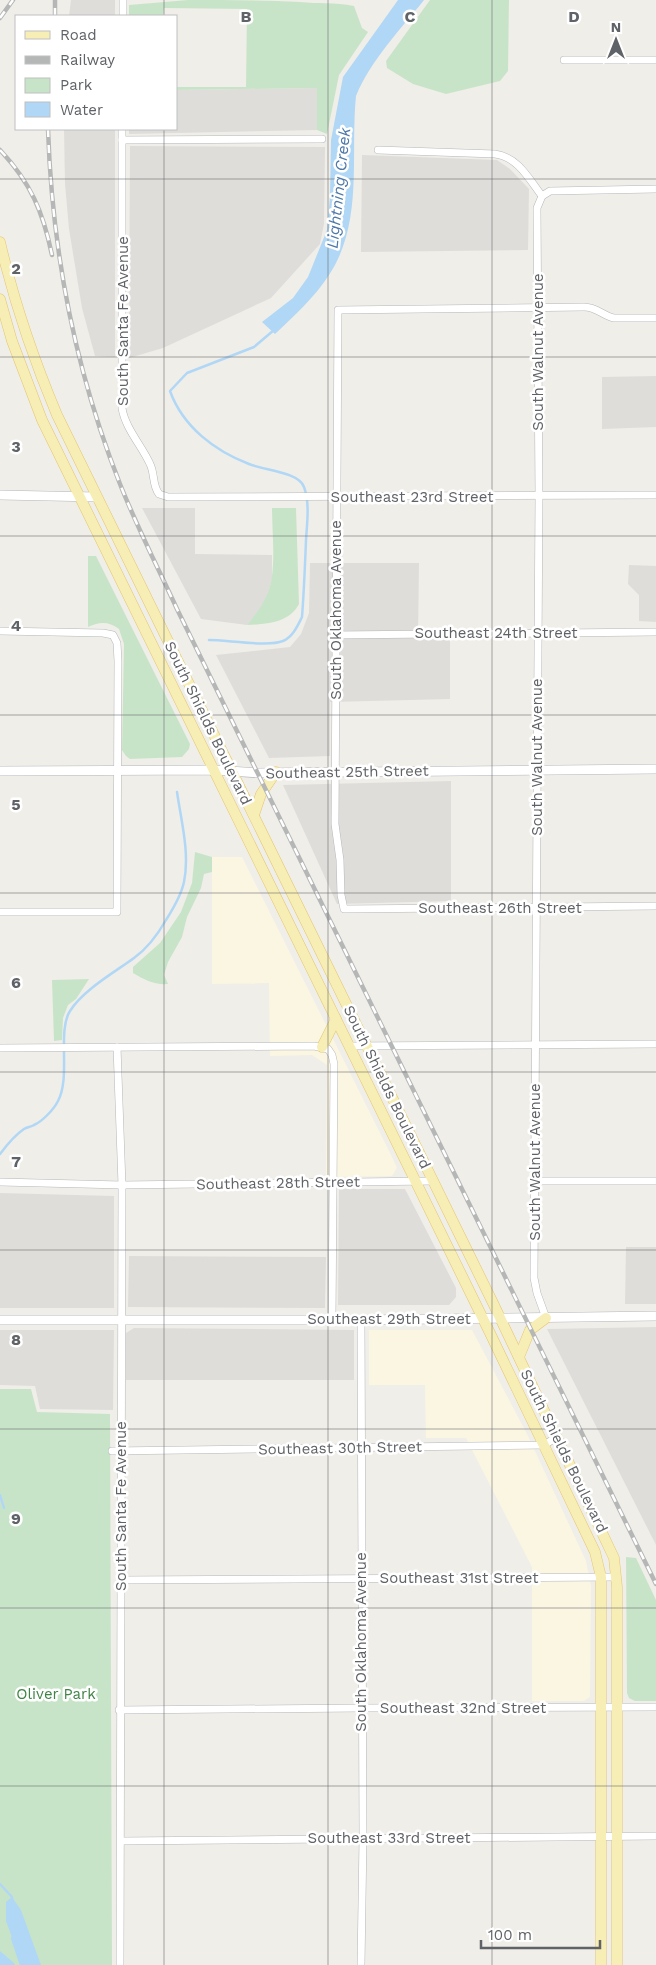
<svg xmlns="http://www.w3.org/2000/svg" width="656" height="1965" viewBox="0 0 656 1965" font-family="'Work Sans',sans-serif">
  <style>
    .commercial { fill: #fbf6e2 }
    .industrial { fill: #dfddda }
    .green { fill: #c8e4c8 }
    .water { fill: #b1d7f6 }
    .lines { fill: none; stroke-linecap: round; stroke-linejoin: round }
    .stream { stroke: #b1d7f6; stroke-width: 2.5 }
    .street-casing { stroke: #b5b7bb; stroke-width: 8 }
    .secondary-casing { stroke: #b4b6bb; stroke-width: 10 }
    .primary-casing { stroke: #e3c56e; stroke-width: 11 }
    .street { stroke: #fff; stroke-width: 7 }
    .secondary { stroke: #fff; stroke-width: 9 }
    .primary { stroke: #f7eeb6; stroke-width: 10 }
    .rail-casing { stroke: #b5b6b6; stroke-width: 4.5 }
    .rail { stroke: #fff; stroke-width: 2.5; stroke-dasharray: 8; stroke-linecap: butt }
    .grid { fill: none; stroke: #5f6266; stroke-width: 1; stroke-opacity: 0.55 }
    .labels { text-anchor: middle; stroke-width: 5; stroke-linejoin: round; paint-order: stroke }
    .street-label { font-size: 15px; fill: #5f6266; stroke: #fff }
    .park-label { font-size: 15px; fill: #408445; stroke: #fff }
    .water-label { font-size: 16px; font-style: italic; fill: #4e78a7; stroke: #fff }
    .grid-label { font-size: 16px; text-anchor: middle; font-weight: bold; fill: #5f6266; stroke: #fff; stroke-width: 5; stroke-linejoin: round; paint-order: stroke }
  </style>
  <rect width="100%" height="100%" fill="#f0eee8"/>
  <g class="commercial">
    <path d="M212,857H242L391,1155L397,1168L392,1176L326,1177L327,1065L312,1055L270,1056L269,983L212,984Z"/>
    <path d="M369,1330H472L527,1434L586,1561L591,1586L590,1697L584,1701H532V1567L466,1438H426L425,1385H369Z"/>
  </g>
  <g class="industrial">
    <path d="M71,0H115V16H69Z"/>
    <path d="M317,88V130L129,134V129H176V90Z"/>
    <path d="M64,129H115V357L95,356L82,308L69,229L65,184Z"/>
    <path d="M130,146L325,147L324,224L320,244L271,298L163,348L129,358Z"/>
    <path d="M362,155L497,160L510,169L529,189L528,250L361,252Z"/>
    <path d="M656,376V427L602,429V377Z"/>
    <path d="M142,508H195V554L272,555V579L268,595L260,609L247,625L201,619Z"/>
    <path d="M310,563H419L418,638L450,639V699L330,702V756L269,758L216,655L290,647L301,634L309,613Z"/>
    <path d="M629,565L656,566V622L639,621V595L628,584Z"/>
    <path d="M451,781V901L337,904L283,785Z"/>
    <path d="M339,1189H405L456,1288V1297L449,1305H338Z"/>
    <path d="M0,1193L114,1196V1308H0Z"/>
    <path d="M626,1247H656V1304H625Z"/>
    <path d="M129,1256L326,1257L325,1308L128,1307Z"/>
    <path d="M656,1327V1545L547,1329Z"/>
    <path d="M134,1328L354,1330V1380H126V1333Z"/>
    <path d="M0,1330H114L113,1410L40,1409L35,1386L0,1385Z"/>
  </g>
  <g class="green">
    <path d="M188,0C225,0 262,0 300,2C318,4 335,2 354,6L362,28L368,32L339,75L327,134L317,130V88L176,90V87H246L247,9L164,8L163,16H129V5Z"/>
    <path d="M430,0H509L508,71L500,81L446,94L413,84L387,68L386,61Z"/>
    <path d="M272,508H296L299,604C289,623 267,624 247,625C255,615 262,606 267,595C277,574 272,533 272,508Z"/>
    <path d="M88,556H96L190,744L189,749L182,757L130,759L126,756L122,750L124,644L119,629C108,621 100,622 88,627Z"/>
    <path d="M195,852L212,857V872L204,874L201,888L187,917L182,937L168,962L164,975L168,984C154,985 145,980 133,973V967L160,943L181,912L192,883Z"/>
    <path d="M89,979L76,999L68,1005L63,1018L62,1040L54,1041L52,980Z"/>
    <path d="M0,1389H31L37,1412L110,1414L112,1965H0Z"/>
    <path d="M626,1557L636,1558L656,1600V1701H635L629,1698L627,1693Z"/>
  </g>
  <g class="water">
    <path d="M398,0H424C400,30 371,60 356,96C350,155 364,222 329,275C315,297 294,316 275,334L262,322L293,298L308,277L327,230L330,197L331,140L343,77Z"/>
    <path d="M12,1897L21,1910L41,1965H22L6,1921V1902Z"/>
    <path d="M0,1951L14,1963L15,1965H0Z"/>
  </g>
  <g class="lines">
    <g class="stream">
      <path d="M209,640C227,640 268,647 283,641C293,637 298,625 302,617C304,591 305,566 306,540C307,523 310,503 304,487C299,472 263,470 249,464C215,451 183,427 170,391L187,373L254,347L274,330"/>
      <path d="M0,1154C6,1146 15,1135 24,1129C27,1127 31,1127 34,1125C43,1121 54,1109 58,1101C71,1077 57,1031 70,1011C83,990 115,972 134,958C148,948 158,934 166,920C173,909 181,896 184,882C190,853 181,820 177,792"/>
      <path d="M0,1495L4,1508"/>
      <path d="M0,1884L12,1897V1900"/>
      <path d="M12,1938L21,1965"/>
    </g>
    <defs>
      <g id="street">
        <path d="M123,16V0"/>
        <path d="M564,60H656"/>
        <path d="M122,129V408C125,428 142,446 150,464C155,474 152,485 159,494L168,497L656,495"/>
        <path d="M122,140L322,139"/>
        <path d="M378,150L495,154C518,157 529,179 542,196"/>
        <path d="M656,318H614C603,316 597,307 584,307L338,310L335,824L340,860L341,895L344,909L656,906"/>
        <path d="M0,631L103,633L113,635L117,643L118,661L117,912H0"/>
        <path d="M336,635L656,632"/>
        <path d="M349,1046L656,1044"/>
        <path d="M117,1047L122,1185L120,1965"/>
        <path d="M0,1048L314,1046L328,1049L332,1055L334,1064L332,1320"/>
        <path d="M535,1181H656"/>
        <path d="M0,1182L122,1185L433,1181"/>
        <path d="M546,1318L537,1293L534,1278L539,496L537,208L542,196L550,191L656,189"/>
        <path d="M361,1320L363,1838L361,1965"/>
        <path d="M112,1451L544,1445L557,1437"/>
        <path d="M121,1580L616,1577"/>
        <path d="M119,1710L361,1708L656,1707"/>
        <path d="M121,1841L656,1836"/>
      </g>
      <g id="secondary">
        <path d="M0,495L97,497"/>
        <path d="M0,771L214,770L258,773L656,769"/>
        <path d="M0,1320H361L656,1316"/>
      </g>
      <g id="primary">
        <path d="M0,242C14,302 33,358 57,415L493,1303L614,1558L617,1587V1965"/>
        <path d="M0,299L12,341L42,420L489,1331L595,1552L601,1577V1965"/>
        <path d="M254,815L261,794L276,772"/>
        <path d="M322,1047L336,1019"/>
        <path d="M519,1357L530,1330L546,1318"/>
      </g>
    </defs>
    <use href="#street" class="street-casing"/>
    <use href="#secondary" class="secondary-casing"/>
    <use href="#primary" class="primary-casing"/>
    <use href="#street" class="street"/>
    <use href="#secondary" class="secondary"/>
    <use href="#primary" class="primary"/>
    <defs>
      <g id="rail">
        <path d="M55,16V0"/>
        <path d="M0,18L13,0"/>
        <path d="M48,129C52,251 75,370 120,484C137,527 158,568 177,609L656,1584"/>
        <path d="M0,150C31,183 43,212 52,255"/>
      </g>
    </defs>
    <use href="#rail" class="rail-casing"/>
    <use href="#rail" class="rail"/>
  </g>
  <path class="grid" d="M164,0V16M328,0V1965M492,0V1965M164,129V1965M0,179H656M0,357H656M0,536H656M0,715H656M0,893H656M0,1072H656M0,1250H656M0,1429H656M0,1608H656M0,1786H656"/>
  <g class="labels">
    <g class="street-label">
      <text transform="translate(123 321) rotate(-90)" y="5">South Santa Fe Avenue</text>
      <text transform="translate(538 352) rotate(-90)" y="5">South Walnut Avenue</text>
      <text x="412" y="502">Southeast 23rd Street</text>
      <text transform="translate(336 610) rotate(-90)" y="5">South Oklahoma Avenue</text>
      <text x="496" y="638">Southeast 24th Street</text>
      <text transform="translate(208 723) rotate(64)" y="5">South Shields Boulevard</text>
      <text transform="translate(537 757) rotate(-90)" y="5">South Walnut Avenue</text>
      <text transform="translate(347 772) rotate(-1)" y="5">Southeast 25th Street</text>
      <text x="500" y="913">Southeast 26th Street</text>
      <text transform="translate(387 1087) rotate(64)" y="5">South Shields Boulevard</text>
      <text transform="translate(535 1162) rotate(-90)" y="5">South Walnut Avenue</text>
      <text transform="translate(278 1183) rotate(-1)" y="5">Southeast 28th Street</text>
      <text x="389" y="1324">Southeast 29th Street</text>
      <text transform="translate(340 1448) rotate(-1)" y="5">Southeast 30th Street</text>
      <text transform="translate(564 1451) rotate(64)" y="5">South Shields Boulevard</text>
      <text transform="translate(121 1506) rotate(-90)" y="5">South Santa Fe Avenue</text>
      <text x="459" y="1583">Southeast 31st Street</text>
      <text transform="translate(361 1642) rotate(-90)" y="5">South Oklahoma Avenue</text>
      <text x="463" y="1713">Southeast 32nd Street</text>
      <text x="389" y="1843">Southeast 33rd Street</text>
    </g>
    <g class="park-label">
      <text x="56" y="1699">Oliver Park</text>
    </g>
    <g class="water-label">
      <text transform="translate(338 188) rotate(-84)" y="6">Lightning Creek</text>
    </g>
  </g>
  <g class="grid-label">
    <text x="246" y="22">B</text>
    <text x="410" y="22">C</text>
    <text x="574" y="22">D</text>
    <text x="16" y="274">2</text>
    <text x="16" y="452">3</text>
    <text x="16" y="631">4</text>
    <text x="16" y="810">5</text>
    <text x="16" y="988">6</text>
    <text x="16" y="1167">7</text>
    <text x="16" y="1345">8</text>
    <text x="16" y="1524">9</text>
  </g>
  <rect x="15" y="15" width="162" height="115" fill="#ffffff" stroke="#bfc0c2"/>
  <rect x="25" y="31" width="25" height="8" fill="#f7eeb6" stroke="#bfc0c2"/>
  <text x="60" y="40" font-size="15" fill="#5f6266">Road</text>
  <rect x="25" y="56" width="25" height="8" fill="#b5b6b6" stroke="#bfc0c2"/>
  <text x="60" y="65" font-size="15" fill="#5f6266">Railway</text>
  <rect x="25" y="78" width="25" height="15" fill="#c8e4c8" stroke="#bfc0c2"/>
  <text x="60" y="90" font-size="15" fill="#5f6266">Park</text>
  <rect x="25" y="102" width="25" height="15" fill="#b1d7f6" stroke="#bfc0c2"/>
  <text x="60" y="115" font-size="15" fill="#5f6266">Water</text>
  <g transform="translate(616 40)" stroke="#ffffff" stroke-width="4" paint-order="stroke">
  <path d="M0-4L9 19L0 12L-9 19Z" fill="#5f6266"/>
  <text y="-8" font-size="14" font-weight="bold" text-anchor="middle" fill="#5f6266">N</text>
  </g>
  <path d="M481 1940v8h119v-8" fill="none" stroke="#5f6266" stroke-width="2.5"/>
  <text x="488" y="1940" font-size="15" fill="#5f6266" stroke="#ffffff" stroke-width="4" paint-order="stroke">100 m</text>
</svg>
